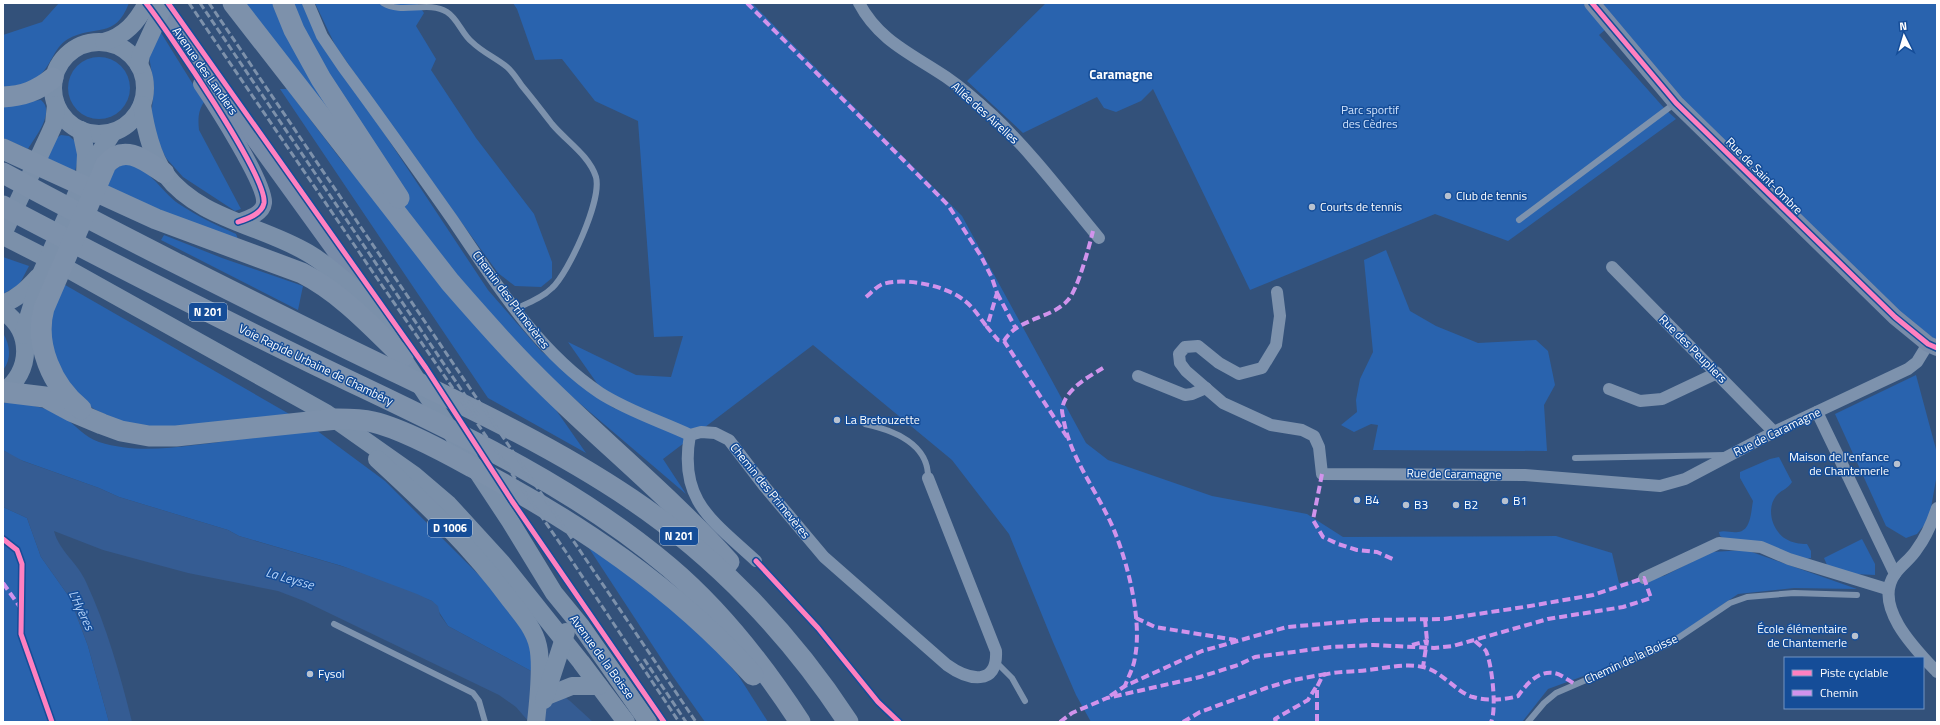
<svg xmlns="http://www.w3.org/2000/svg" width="1940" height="725" viewBox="0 0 1940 725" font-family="'Titillium Web',sans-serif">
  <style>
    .green { fill: #2963ae }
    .water { fill: #355c93 }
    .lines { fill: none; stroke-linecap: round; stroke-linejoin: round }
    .lane { stroke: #7d92ad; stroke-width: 6 }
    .street { stroke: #7d92ad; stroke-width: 12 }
    .secondary { stroke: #788ca9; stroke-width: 16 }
    .primary { stroke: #7b90aa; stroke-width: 18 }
    .highway { stroke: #7d91ab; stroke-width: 21 }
    .rail { stroke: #7d91ab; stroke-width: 3; stroke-dasharray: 7 3; stroke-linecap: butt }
    .quiet { stroke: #d193ec; stroke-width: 4; stroke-dasharray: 8 4; stroke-linecap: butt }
    .cycleway-casing { stroke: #154d98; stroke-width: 8 }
    .cycleway { stroke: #ff80c0; stroke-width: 5 }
    .poi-dot { fill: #b8c2d0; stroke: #154d98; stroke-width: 1.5 }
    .labels { text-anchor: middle; stroke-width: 3; stroke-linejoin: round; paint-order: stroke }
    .shield { fill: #154d98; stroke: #b9cae0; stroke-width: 1 }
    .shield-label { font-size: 11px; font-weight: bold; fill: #fff }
    .street-label { font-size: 12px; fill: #fff; stroke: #154d98 }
    .park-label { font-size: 12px; fill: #d0e3fd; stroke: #154d98 }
    .poi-label { font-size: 12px; fill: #fff; stroke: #154d98; text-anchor: start }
    .neighbourhood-label { font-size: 13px; font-weight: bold; fill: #fff; stroke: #154d98 }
    .water-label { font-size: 13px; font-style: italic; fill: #b5d3f9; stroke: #154d98 }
  </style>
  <rect width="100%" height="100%" fill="#33517a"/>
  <g class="green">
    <path d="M59,3H129C115,40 95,24 68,39C53,48 51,67 38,77C28,85 15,86 3,87V35L42,22Z"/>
    <path d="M241,3H304L380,127L488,290L541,351L615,409L568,342L636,375L671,377L683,336L654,337L638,121L595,101L562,59L535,60L517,9L513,3H752L962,216L1086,443L1108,460L1212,496L1307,514L1343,537L1556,536L1612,553L1619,583L1664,576L1711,552L1746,550L1857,589L1794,588L1738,594L1674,638L1600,670L1548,689L1522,722H1091L1076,695L1053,642L1009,534L952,460L813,345L663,459L686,494L530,361L468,293Z"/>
    <path d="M315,3H417L424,13L416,26L436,59L431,70L476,138L534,214L552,262V278L541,287L515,286L498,273L378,107L335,45Z"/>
    <path d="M1046,3H1585L1606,29L1599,35L1665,109L1676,119L1508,241L1435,214L1250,290L1153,89L1141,101L1116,112L1104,108L1097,97L1023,133L967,81Z"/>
    <path d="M1597,3H1937V341L1897,310L1677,97Z"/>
    <path d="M158,28L204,102C198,111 198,118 199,130L241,209L235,211L183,177L166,158L156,138L151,118L154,87L149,56Z"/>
    <circle cx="99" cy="88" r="31"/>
    <path d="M280,89H287L342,161L542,390L586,453L488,398Z"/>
    <path d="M41,100C56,112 35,137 28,149L3,138V104Z"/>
    <path d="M61,135L69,136L76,142L78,160L75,171L47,160L55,139Z"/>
    <path d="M123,164C148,164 160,191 179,204C197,216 216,225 236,234L240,244L102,185L110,173Z"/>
    <path d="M164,235L222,258L303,286L298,310L161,240Z"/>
    <path d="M1386,250L1410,311L1436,326L1478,343L1536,340L1548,351L1555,385L1544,405L1547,451L1373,450L1378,425L1371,424L1354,432L1341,425L1357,412L1356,400L1360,379L1373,352L1364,260Z"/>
    <path d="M3,257L29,266L19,285L3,294Z"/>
    <path d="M60,282L291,415L176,427L127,425L94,409L75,394L52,357L48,313Z"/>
    <path d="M3,333C10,345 12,359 3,370Z"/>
    <path d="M1916,375L1937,453V474L1929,519L1917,534L1906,538L1886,526L1835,414Z"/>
    <path d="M13,402C30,405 46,407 62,416C75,424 84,437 99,442C131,452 162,449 195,445C235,441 273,434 312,427L385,481L490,586L520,626L531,647V671L448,626L432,601L342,566L239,536L228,530L119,497L99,488L15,458L3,450V403Z"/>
    <path d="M1779,457L1792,482C1788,489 1781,490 1776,496C1766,509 1772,531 1786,539C1792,543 1800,544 1807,544L1811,551V558L1806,559L1725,539L1720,536L1719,532C1725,530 1731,533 1738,532C1751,531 1751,511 1753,501L1740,478V472L1770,459Z"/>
    <path d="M3,507L27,518L41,557L70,598L88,646L109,722H3Z"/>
    <path d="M583,539L645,583L719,653L738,675L768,722H705L672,675Z"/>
    <path d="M1862,539L1875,564V575L1855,574L1827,565L1824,558Z"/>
  </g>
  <path class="water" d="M3,450L23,461L99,488L119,497L228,530L239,536L348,568L417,594L432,601L438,606L440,615L448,626L531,671L570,701L593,722H529L516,707L499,695L304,601L278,591L188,573L103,550L54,531C59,551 78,563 86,582C107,627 120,674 132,722H109L88,646L70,598L41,557L27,518L3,507Z"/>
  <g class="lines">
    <g class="lane">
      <path d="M383,3C402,15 428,0 447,12C458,19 462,34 472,42C482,52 496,58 507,67C513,72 517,79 522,86C532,98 542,111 552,124C566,141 589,155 596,177C602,200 569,272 552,288C542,298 528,303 515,309"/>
      <path d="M1519,220L1674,104"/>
      <path d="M865,424C893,430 929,444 928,478"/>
      <path d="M1575,458L1726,455"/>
      <path d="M334,624L473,693L479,701L485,722"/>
      <path d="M996,662L1012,678L1025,701"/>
      <path d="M1528,722L1544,703L1556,693L1669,644L1730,603L1747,597L1794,593L1857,595"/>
    </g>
    <g class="street">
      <path d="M308,3L322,36L343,67C380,117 416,168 452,219C495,282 536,350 600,393C628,411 660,421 690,435L701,432L715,433L729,440L765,487L824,557L947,665C968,680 998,687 996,651L928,478"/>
      <path d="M859,3C879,41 912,54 946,77C962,88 978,102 993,116C1032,153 1064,196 1099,238"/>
      <path d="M1612,267L1774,432"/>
      <path d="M1277,292L1280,316L1276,345L1262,368L1239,374L1219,363L1198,346L1185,347L1179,354L1180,363L1186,371L1223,403L1271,425L1302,430L1314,436L1319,447L1322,474L1525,475L1660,486L1685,479L1774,432L1908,369L1917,362L1928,344"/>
      <path d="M1138,376L1185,395L1192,394L1206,388"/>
      <path d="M1609,389L1640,401L1662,399L1717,373"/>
      <path d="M1817,412L1895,574"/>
      <path d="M690,435C678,501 713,521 756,561"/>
      <path d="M1937,508C1932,523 1926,537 1917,549C1911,559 1901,565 1895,574C1872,606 1916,650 1937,672"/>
      <path d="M1644,578L1719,543L1761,547L1789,559L1887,589"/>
    </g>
    <g class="secondary">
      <path d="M158,3L191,52L339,257L358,291"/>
      <path d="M1592,3L1676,103L1895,317L1928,344L1937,348"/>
      <path d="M201,84C214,103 266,184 264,203C263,214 247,219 238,222"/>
    </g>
    <g class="primary">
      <circle cx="99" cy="88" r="46"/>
      <path d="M104,42C125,36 137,22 147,3"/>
      <path d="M139,65L141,55L165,3"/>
      <path d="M142,105C145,126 152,157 165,174C199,219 261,225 308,253C327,264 343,279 360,294L510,521L554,593L581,626L648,722"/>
      <path d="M81,130L86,154L85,175"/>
      <path d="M3,234L50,133L54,124L56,105"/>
      <path d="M3,236L66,268L326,413L414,475L448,504L502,563L581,662L626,722"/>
      <path d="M3,304C18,298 27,289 38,277"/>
      <path d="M3,311C33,331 32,372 3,392"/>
      <path d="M23,335L42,272L85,175L113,132"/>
      <path d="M377,459C425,503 472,548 510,600C521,614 534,628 538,646C542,663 538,704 536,722"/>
      <path d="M547,696L572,686H599"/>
      <path d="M544,700L566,632"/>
    </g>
    <g class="highway">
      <path d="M233,3L450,282C477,313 503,343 532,372C596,437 668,494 729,562"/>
      <path d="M283,3L294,30L321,79L399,198"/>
      <path d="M3,97C23,96 37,91 53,78"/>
      <path d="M3,149L156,219L302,273C341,293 371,326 403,357"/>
      <path d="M3,173C116,234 231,291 346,348C442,395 542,439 631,499C717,557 791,635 848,722"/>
      <path d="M3,206C106,260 209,313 314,364C436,423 564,478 669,567C721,611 763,665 800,722"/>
      <path d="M4,392L45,397L71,411L102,424L121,431L149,436H176L337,419C349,419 361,419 373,422C403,429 445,452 472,467C577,522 674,587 753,675"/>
      <path d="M81,409C52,386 34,344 44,308L106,164C125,143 146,161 164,173"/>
    </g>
    <g class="rail">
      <path d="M189,3L372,271L566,552L679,722"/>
      <path d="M200,3L479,416"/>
      <path d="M209,3L696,722"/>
      <path d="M644,659L686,722"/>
    </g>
    <g class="quiet">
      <path d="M747,3L948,205L981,256L992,278L997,293L987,327L998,340L1004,341L1067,437"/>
      <path d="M997,293L1016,329"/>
      <path d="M866,297C872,292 877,286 883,284C905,277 948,286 965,301C974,308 980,318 987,327"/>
      <path d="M1004,341C1017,318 1052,319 1068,300C1078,289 1089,247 1093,231"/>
      <path d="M1103,368C1088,377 1064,390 1062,410C1062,414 1064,419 1064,422C1071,456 1091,483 1106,513C1125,549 1143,617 1135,657C1134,667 1128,677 1125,686"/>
      <path d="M1322,474L1313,520L1323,537L1338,544L1357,550L1377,552L1395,560"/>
      <path d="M3,583L20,607"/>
      <path d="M1136,618L1155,627L1236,640"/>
      <path d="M1425,619L1427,641"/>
      <path d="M1475,641C1478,644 1484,648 1486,651C1492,664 1497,710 1491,722"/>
      <path d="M1412,645L1427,641L1423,667"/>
      <path d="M1060,722L1072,713L1107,698L1200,677L1238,665L1255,657L1331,647L1373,645L1434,648L1453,646L1548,619L1623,607L1651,598L1644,578L1593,595L1524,607L1444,619L1368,620L1287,627L1202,651L1125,686L1107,698"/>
      <path d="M1183,722L1200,712L1266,688L1293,680L1326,674"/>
      <path d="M1276,722L1275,719L1308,700L1316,687"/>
      <path d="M1317,722V687L1323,675C1338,671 1353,672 1368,670C1386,668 1405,663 1423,667C1442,671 1457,693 1473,697C1486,701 1505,700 1518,696C1526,685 1537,671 1553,673C1560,673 1569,681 1575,684"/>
    </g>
    <defs>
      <g id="cycleway">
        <path d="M146,3C167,30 268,177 264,203C262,214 247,219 238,222"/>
        <path d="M168,3L426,368L512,501L664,722"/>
        <path d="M1592,3L1676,103L1895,317L1928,344L1937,348"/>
        <path d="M3,539L17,550L22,564L21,634L52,722"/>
        <path d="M756,561L818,628L878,702L899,722"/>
      </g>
    </defs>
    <use href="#cycleway" class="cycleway-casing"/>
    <use href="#cycleway" class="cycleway"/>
  </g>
  <g class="poi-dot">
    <circle cx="1448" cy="196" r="4"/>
    <circle cx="1312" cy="207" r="4"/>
    <circle cx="837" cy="420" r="4"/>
    <circle cx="1897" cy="464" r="4"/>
    <circle cx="1357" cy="500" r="4"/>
    <circle cx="1505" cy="501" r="4"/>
    <circle cx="1406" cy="505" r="4"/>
    <circle cx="1456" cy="505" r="4"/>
    <circle cx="1855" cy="636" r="4"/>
    <circle cx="310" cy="674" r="4"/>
  </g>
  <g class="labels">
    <g class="shield">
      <rect x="189" y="303" width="38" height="18" rx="3"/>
      <rect x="428" y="519" width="44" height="18" rx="3"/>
      <rect x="660" y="527" width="38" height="18" rx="3"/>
    </g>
    <g class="shield-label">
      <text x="208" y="316">N 201</text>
      <text x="450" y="532">D 1006</text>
      <text x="679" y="540">N 201</text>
    </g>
    <g class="street-label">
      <text transform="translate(205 71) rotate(55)" y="4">Avenue des Landiers</text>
      <text transform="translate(985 113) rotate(42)" y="4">Allée des Airelles</text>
      <text transform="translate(1764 176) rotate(45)" y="4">Rue de Saint-Ombre</text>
      <text transform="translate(511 300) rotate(53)" y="4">Chemin des Primevères</text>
      <text transform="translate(1693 349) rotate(45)" y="4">Rue des Peupliers</text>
      <text transform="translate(316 365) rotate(26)" y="4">Voie Rapide Urbaine de Chambéry</text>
      <text transform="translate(1777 432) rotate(-26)" y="4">Rue de Caramagne</text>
      <text transform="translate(1454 474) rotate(1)" y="4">Rue de Caramagne</text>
      <text transform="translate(770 491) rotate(51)" y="4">Chemin des Primevères</text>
      <text transform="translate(602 657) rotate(54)" y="4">Avenue de la Boisse</text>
      <text transform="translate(1631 659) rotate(-25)" y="4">Chemin de la Boisse</text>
    </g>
    <g class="park-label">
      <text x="1370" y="114">Parc sportif<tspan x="1370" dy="14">des Cèdres</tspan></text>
    </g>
    <g class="poi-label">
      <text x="1456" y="200">Club de tennis</text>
      <text x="1320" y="211">Courts de tennis</text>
      <text x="845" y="424">La Bretouzette</text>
      <text x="1889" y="461" text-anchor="end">Maison de l'enfance<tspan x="1889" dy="14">de Chantemerle</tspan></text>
      <text x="1365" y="504">B4</text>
      <text x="1513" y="505">B1</text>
      <text x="1414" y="509">B3</text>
      <text x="1464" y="509">B2</text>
      <text x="1847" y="633" text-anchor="end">École élémentaire<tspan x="1847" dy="14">de Chantemerle</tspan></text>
      <text x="318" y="678">Fysol</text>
    </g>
    <g class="neighbourhood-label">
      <text x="1121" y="79">Caramagne</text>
    </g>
    <g class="water-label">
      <text transform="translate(290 578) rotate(16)" y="5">La Leysse</text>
      <text transform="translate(82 610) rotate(65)" y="5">L'Hyères</text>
    </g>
  </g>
  <rect width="1940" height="725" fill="none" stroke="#ffffff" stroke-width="8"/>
  <rect x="1784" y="657" width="140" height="52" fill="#154d98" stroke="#7394c1"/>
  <rect x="1792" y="670" width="20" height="6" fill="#ff80c0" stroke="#7394c1"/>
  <text x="1820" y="677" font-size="12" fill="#ffffff">Piste cyclable</text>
  <rect x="1792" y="690" width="20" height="6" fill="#d193ec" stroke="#7394c1"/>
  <text x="1820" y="697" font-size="12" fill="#ffffff">Chemin</text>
  <g transform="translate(1904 36) rotate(355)" stroke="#154d98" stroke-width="3" paint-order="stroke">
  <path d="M0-3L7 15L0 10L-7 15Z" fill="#ffffff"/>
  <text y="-6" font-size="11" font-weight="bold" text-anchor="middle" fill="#ffffff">N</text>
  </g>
</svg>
